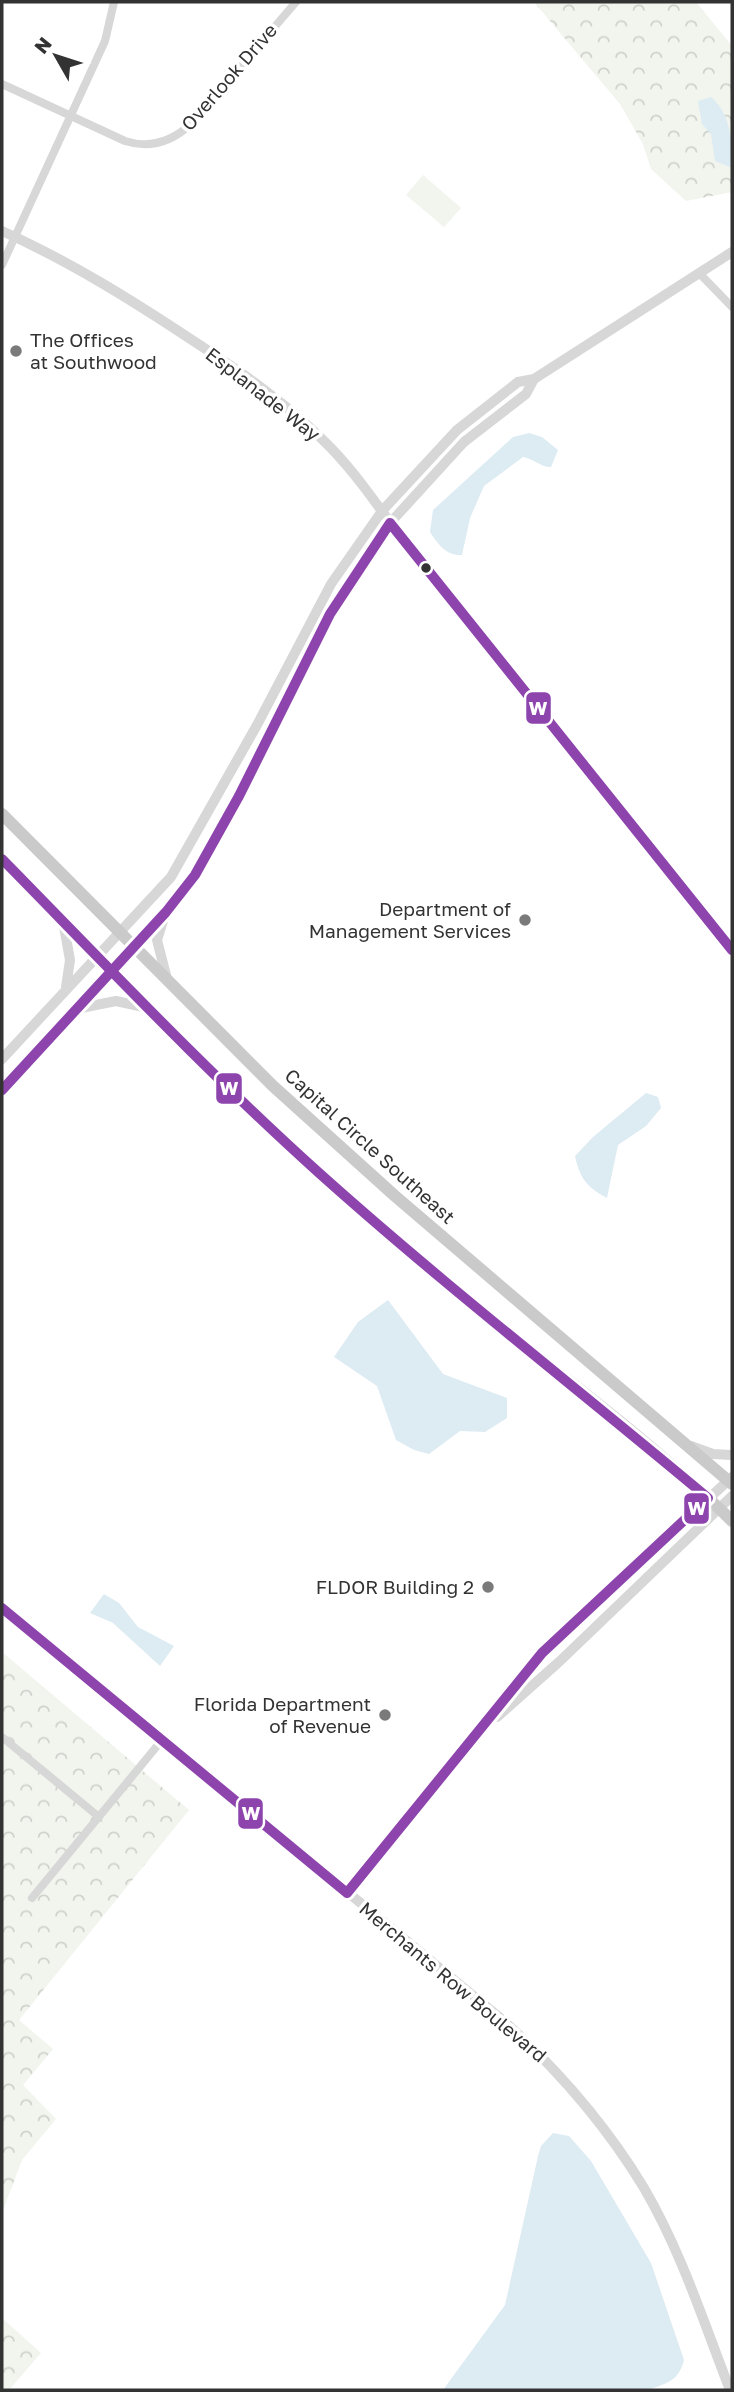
<svg xmlns="http://www.w3.org/2000/svg" width="734" height="2392" viewBox="0 0 734 2392" font-family="'Golos Text',sans-serif">
  <style>
    .grass { fill: #f1f5ed }
    .forest { fill: url(#forest-crowns) }
    .water { fill: #ddebf3 }
    .lines { fill: none; stroke-linecap: round; stroke-linejoin: round }
    .minor { stroke: #d7d7d7; stroke-width: 8 }
    .tertiary { stroke: #d7d7d7; stroke-width: 10 }
    .primary { stroke: #cacaca; stroke-width: 12 }
    .bus-1-casing { stroke: #fff; stroke-width: 16 }
    .bus-1 { stroke: #8e44ad; stroke-width: 10 }
    .poi-dot { fill: #7a7a7a; stroke: #fff; stroke-width: 2.5 }
    .bus-dot { fill: #333; stroke: #fff; stroke-width: 2.5 }
    .labels { text-anchor: middle; stroke-width: 7; stroke-linejoin: round; paint-order: stroke }
    .street-label { font-size: 19px; fill: #333; stroke: #fff }
    .poi-label { font-size: 19px; fill: #333; stroke: #fff; text-anchor: end }
    .line-badge { stroke: #fff; stroke-width: 2.5 }
    .badge-label { font-size: 19px; text-anchor: middle; font-weight: bold; fill: #fff }
  </style>
  <defs>
    <pattern id="forest-crowns" width="20" height="18" patternUnits="userSpaceOnUse" patternTransform="scale(1.75)"><rect width="20" height="18" fill="#f1f5ed"/><path d="M2 6a3 3 0 1 1 6 0M12 15a3 3 0 1 1 6 0" fill="none" stroke="#cfd2cc"/></pattern>
  </defs>
  <rect width="100%" height="100%" fill="#fff"/>
  <path class="grass" d="M423,175L461,208L444,227L406,195Z"/>
  <g class="forest">
    <path d="M534,2H696L732,46V192L686,201L651,169L643,144L620,104Z"/>
    <path d="M2,1652L189,1810L19,2020L53,2049L23,2085L56,2119L22,2160L2,2213Z"/>
    <path d="M2,2318L41,2353L9,2390H2Z"/>
  </g>
  <g class="water">
    <path d="M711,97C732,115 732,143 732,168L715,161L711,134L702,124L698,101Z"/>
    <path d="M529,433L542,437L558,450L551,467C540,467 534,459 523,457L484,486L470,518L462,555C446,556 438,544 430,532L433,510L513,437Z"/>
    <path d="M646,1093L658,1097L661,1108L646,1126L618,1145L607,1198C587,1187 580,1179 575,1156L593,1137Z"/>
    <path d="M388,1300L443,1374L507,1398V1418L485,1432L460,1431L429,1454L414,1450L396,1440L377,1386L334,1357L358,1322Z"/>
    <path d="M104,1594L119,1603L138,1627L174,1646L160,1666L113,1623L90,1613Z"/>
    <path d="M553,2133L569,2136L591,2161L651,2263L684,2360C679,2381 667,2383 648,2390H443L505,2305L538,2156L541,2146Z"/>
  </g>
  <g class="lines">
    <g class="minor">
      <path d="M2,84L125,141C150,149 173,141 192,123L296,2"/>
      <path d="M2,265L105,41L114,2"/>
      <path d="M700,274L732,307"/>
      <path d="M2,1737L99,1817"/>
      <path d="M32,1898L162,1740"/>
    </g>
    <g class="tertiary">
      <path d="M2,231C69,261 130,299 192,340C241,372 290,405 331,448C356,474 376,503 397,532L732,950"/>
      <path d="M164,918L157,940L167,979"/>
      <path d="M63,921L70,960L66,987"/>
      <path d="M76,1009L116,1001L148,1008"/>
      <path d="M2,1059L171,877L257,725L331,584L382,511L457,430L518,382L534,379L732,252"/>
      <path d="M2,1090L166,912L195,875L239,796L330,614L390,523L464,442L526,394L534,379"/>
      <path d="M691,1446L713,1454L732,1455"/>
      <path d="M2,1608L504,2021C558,2070 606,2125 644,2188C681,2251 704,2323 730,2390"/>
      <path d="M497,1717L560,1661L732,1496"/>
      <path d="M347,1893L542,1653L732,1477"/>
    </g>
    <g class="primary">
      <path d="M2,814L273,1086L395,1196L732,1484"/>
      <path d="M2,859C136,994 267,1132 412,1255C517,1345 634,1424 732,1521"/>
    </g>
    <defs>
      <g id="bus-1">
        <path d="M2,859C106,965 208,1073 318,1172C444,1285 578,1389 708,1498L542,1653L347,1893L2,1608"/>
        <path d="M2,1090L166,912L195,875L239,796L330,614L390,523L732,950"/>
      </g>
    </defs>
    <use href="#bus-1" class="bus-1-casing"/>
    <use href="#bus-1" class="bus-1"/>
  </g>
  <g class="poi-dot">
    <circle cx="16" cy="351" r="7"/>
    <circle cx="525" cy="920" r="7"/>
    <circle cx="488" cy="1587" r="7"/>
    <circle cx="385" cy="1715" r="7"/>
  </g>
  <circle class="bus-dot" cx="426" cy="568" r="6"/>
  <g class="labels">
    <g class="street-label">
      <text transform="translate(229 77) rotate(-49)" y="7">Overlook Drive</text>
      <text transform="translate(263 394) rotate(38)" y="7">Esplanade Way</text>
      <text transform="translate(370 1146) rotate(42)" y="7">Capital Circle Southeast</text>
      <text transform="translate(453 1982) rotate(40)" y="7">Merchants Row Boulevard</text>
    </g>
    <g class="poi-label">
      <text x="30" y="347" text-anchor="start">The Offices<tspan x="30" dy="22">at Southwood</tspan></text>
      <text x="511" y="916">Department of<tspan x="511" dy="22">Management Services</tspan></text>
      <text x="474" y="1594">FLDOR Building 2</text>
      <text x="371" y="1711">Florida Department<tspan x="371" dy="22">of Revenue</tspan></text>
    </g>
  </g>
  <g class="line-badge">
    <rect x="525" y="691" width="27" height="34" rx="7" fill="#8e44ad"/>
    <rect x="215" y="1072" width="28" height="33" rx="7" fill="#8e44ad"/>
    <rect x="683" y="1492" width="27" height="33" rx="7" fill="#8e44ad"/>
    <rect x="237" y="1797" width="27" height="33" rx="7" fill="#8e44ad"/>
  </g>
  <g class="badge-label">
    <text x="538" y="715">W</text>
    <text x="229" y="1095">W</text>
    <text x="697" y="1515">W</text>
    <text x="251" y="1820">W</text>
  </g>
  <rect width="734" height="2392" fill="none" stroke="#333333" stroke-width="7"/>
  <g transform="translate(56 56) rotate(309)" stroke="#ffffff" stroke-width="5" paint-order="stroke">
  <path d="M0-5L12 26L0 18L-12 26Z" fill="#333333"/>
  <text y="-10" font-size="19" font-weight="bold" text-anchor="middle" fill="#333333">N</text>
  </g>
</svg>
